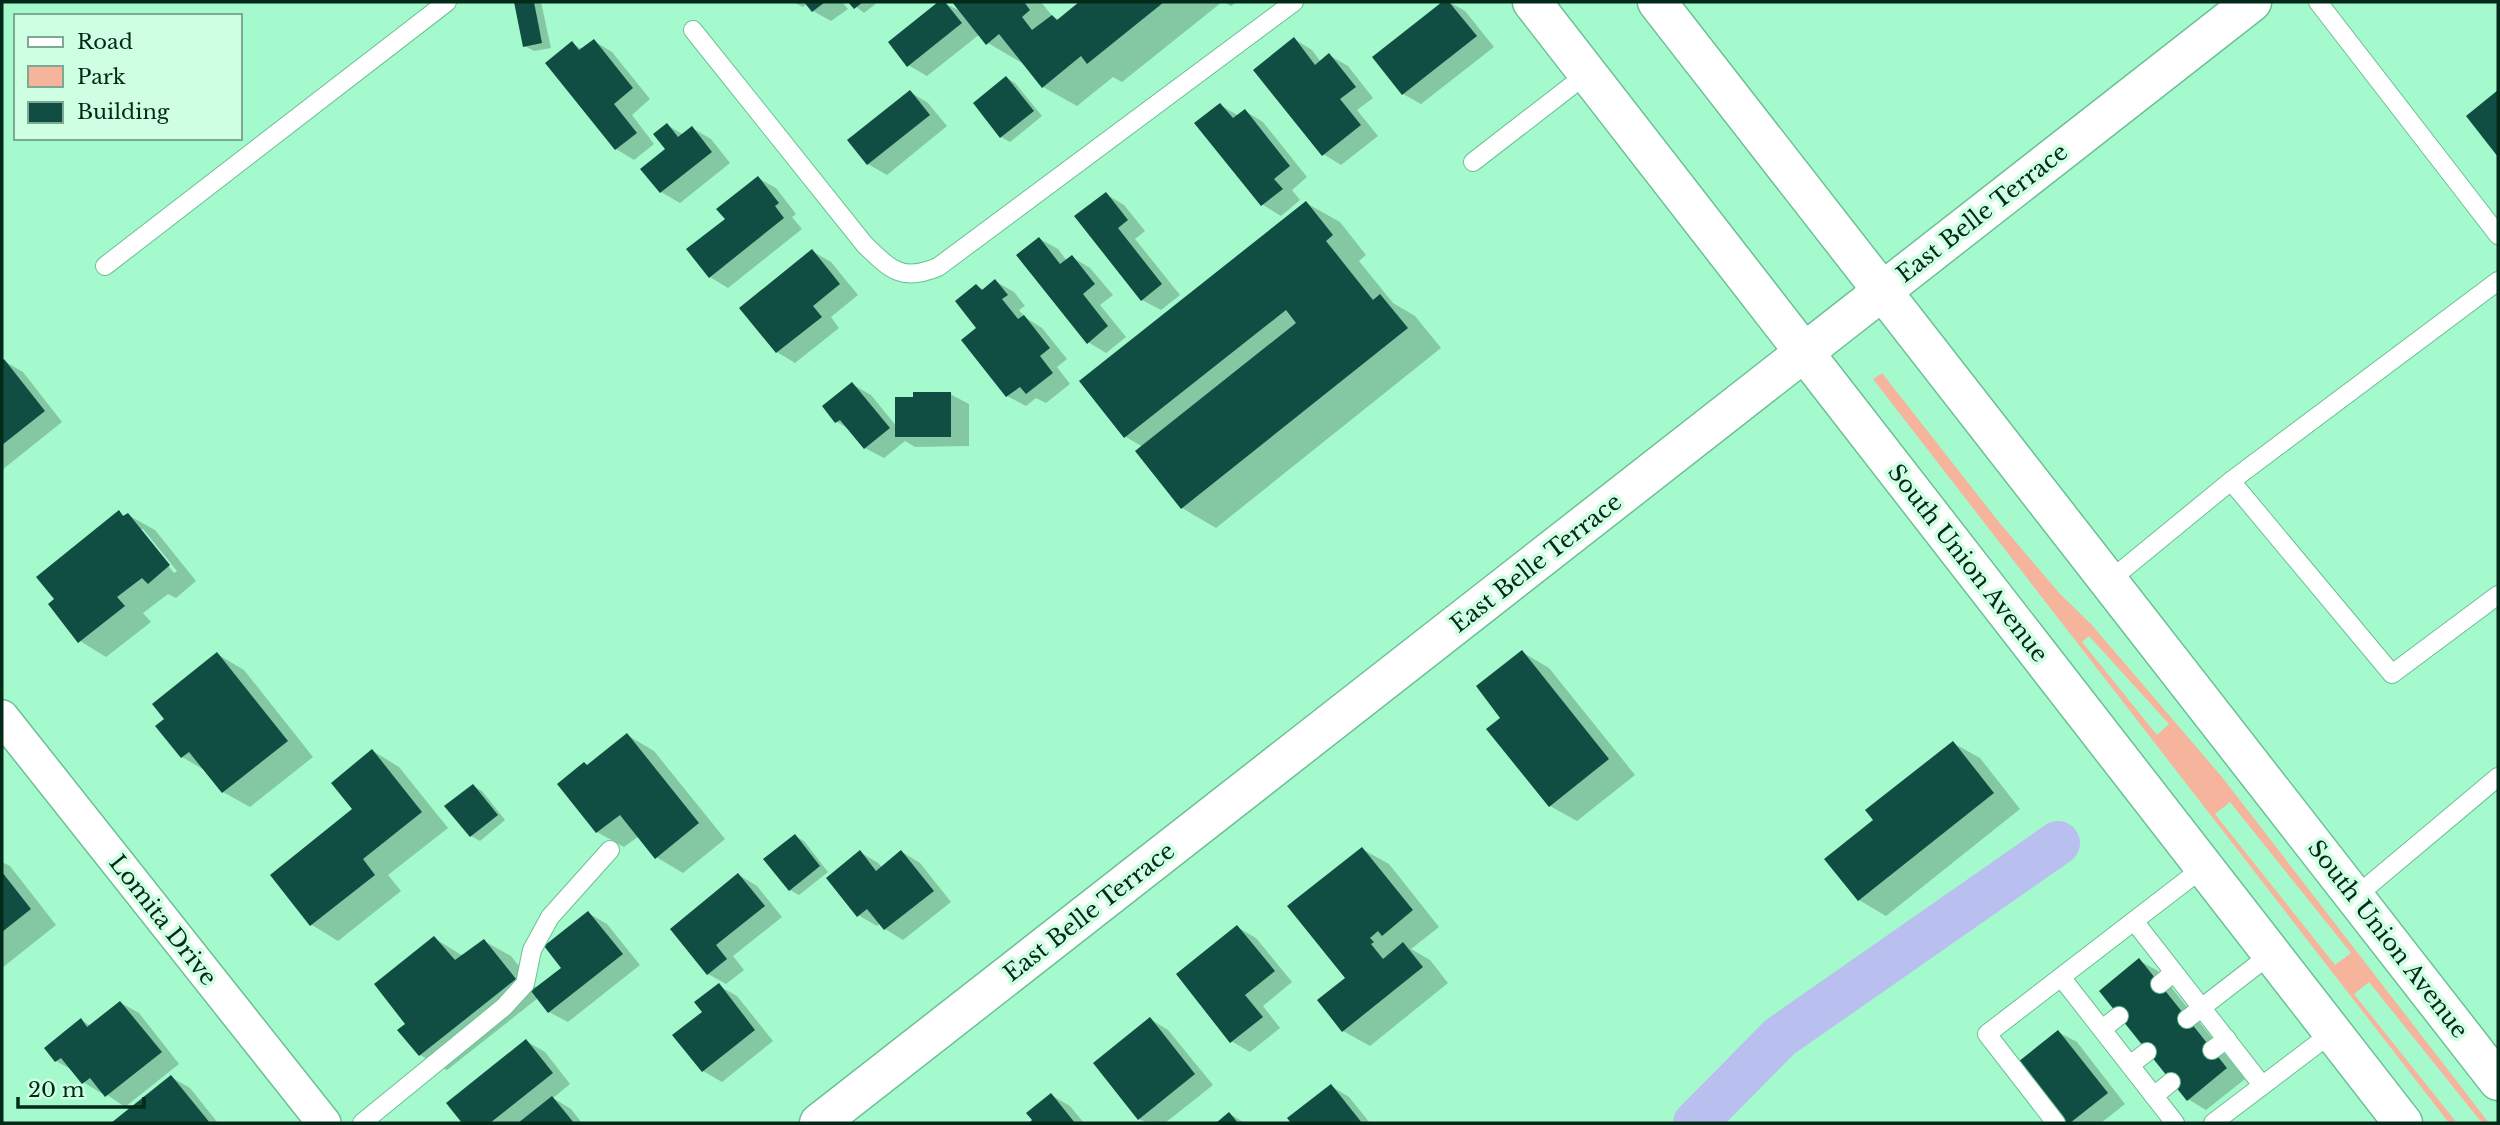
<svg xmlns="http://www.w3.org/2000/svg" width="2500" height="1125" viewBox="0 0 2500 1125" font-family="'Libre Baskerville',serif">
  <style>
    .green { fill: #f6b49d; fill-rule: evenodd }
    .shadow { fill: #0003; fill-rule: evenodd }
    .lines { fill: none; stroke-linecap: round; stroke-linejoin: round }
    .canal { stroke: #b9bfee; stroke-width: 44 }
    .building { fill: #104e44 }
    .lane-casing { stroke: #6cc095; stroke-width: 20 }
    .street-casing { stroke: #6cc095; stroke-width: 36 }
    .secondary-casing { stroke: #6cc095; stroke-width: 41 }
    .primary-casing { stroke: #6cc095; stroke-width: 41 }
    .lane { stroke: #fff; stroke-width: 18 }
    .street { stroke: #fff; stroke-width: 33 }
    .secondary { stroke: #fff; stroke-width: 38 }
    .primary { stroke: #fff; stroke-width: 38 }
    .labels { text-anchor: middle; stroke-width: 7; stroke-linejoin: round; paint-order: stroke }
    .street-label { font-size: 23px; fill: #032919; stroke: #ceffe3 }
  </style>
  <rect width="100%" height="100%" fill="#a4facc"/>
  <path class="green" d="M1882,373L1998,521L2060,594L2091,624L2222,777L2489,1123H2482L2369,982L2354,994L2457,1123H2449L1873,379ZM2089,636L2169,724L2157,735L2082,642ZM2230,802L2351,953L2335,965L2215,814Z"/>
  <g class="shadow">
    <path d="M516,2H541L551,48L534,51L525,46Z"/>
    <path d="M793,2H842L848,9L831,21L813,11L807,4L803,7Z"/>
    <path d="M850,2H878L864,13Z"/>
    <path d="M941,2L963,12L955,2H1041L1053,17L1059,20L1082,2H1222L1122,82L1113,77L1077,106L1043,87L1023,62L1022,63L988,43L980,34L927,76L908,65L890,42Z"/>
    <path d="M1224,2H1237L1231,6Z"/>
    <path d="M1445,2H1449L1465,11L1494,47L1421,104L1403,94L1375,57Z"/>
    <path d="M1294,39L1312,50L1321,62L1329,55L1348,66L1373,98L1357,110L1378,136L1341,165L1323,154Z"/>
    <path d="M594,41L612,52L650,99L632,115L654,144L634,160L616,149L572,43L583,50Z"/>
    <path d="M1007,78L1015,83L1042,116L1010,142L1001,137Z"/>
    <path d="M910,92L928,103L947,126L887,175L868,164Z"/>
    <path d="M1220,105L1239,116L1245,111L1263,122L1307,177L1292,190L1300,200L1281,216L1263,205L1197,123Z"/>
    <path d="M667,125L684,135L692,128L711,139L730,163L680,203L661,192L642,169L668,149Z"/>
    <path d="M758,178L776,188L796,214L792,217L802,229L728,288L710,277L727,219Z"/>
    <path d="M1106,194L1124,205L1145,231L1135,239L1180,295L1161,310L1142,300L1077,217Z"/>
    <path d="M1306,203L1340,222L1366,255L1359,261L1393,303L1415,316L1441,348L1216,528L1182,508L1143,447L1126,437L1082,382Z"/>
    <path d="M1040,239L1058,249L1067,261L1072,257L1090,268L1113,295L1100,305L1126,337L1106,353L1088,342Z"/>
    <path d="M812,251L831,262L858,295L831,317L839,328L795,363L777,352Z"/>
    <path d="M995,281L1014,292L1025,306L1019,310L1026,318L1042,328L1067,359L1057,367L1070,384L1046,403L1036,398L1026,406L1007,396L979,328L977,286L984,290Z"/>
    <path d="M4,361L23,372L62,422L2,470V363Z"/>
    <path d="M852,384L871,395L897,427L915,398L950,394L969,404V446L915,447L905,441L884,458L865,448L852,431L837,422L825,407Z"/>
    <path d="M119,513L126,517L128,515L155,530L196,581L176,598L168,594L143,613L151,622L106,657L80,641L56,599ZM139,529H143L177,571L174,573Z"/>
    <path d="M1522,652L1549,668L1635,775L1577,821L1550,806L1502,718Z"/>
    <path d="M217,654L244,670L313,757L250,807L223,792L206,771L182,757L167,719Z"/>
    <path d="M627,735L654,751L725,839L683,873L656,857L639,836L624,847L597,832L588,766Z"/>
    <path d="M1953,743L1980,758L2020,809L1886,916L1859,900L1827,859L1875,820Z"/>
    <path d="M373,751L399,767L448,828L388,875L401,891L338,941L312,925L272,876L354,810Z"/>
    <path d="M473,786L482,791L505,820L480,841L471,836Z"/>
    <path d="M795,836L804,841L828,872L799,895L790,890Z"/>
    <path d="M1362,849L1389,864L1439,927L1411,949L1430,960L1448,983L1370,1046L1343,1031Z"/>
    <path d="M860,852L878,863L883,868L902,852L920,863L951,902L903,940L885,929L880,923L877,926L858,915Z"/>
    <path d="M2,862L10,866L56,925L2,968Z"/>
    <path d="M739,875L757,886L782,917L733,956L744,970L726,984L708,974L672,929Z"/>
    <path d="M588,913L607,924L640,965L568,1022L549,1012L538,998L447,1070L420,1055L407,1025L434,938L463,956L484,941L511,956L537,989L563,968Z"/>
    <path d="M1237,927L1256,938L1292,982L1263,1006L1280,1028L1250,1052L1231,1041Z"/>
    <path d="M2140,961L2158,971L2245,1079L2206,1110L2188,1099Z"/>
    <path d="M719,986L737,996L773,1041L722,1082L703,1071L704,1012Z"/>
    <path d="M121,1003L139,1013L179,1064L125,1107L103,1092L101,1093L83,1082L74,1071L56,1061L81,1020L91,1026Z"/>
    <path d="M1150,1019L1168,1030L1213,1085L1165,1123H1148L1139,1119Z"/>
    <path d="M2058,1032L2077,1042L2125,1104L2101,1123H2070L2021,1062Z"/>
    <path d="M526,1041L545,1052L570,1084L553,1098L571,1109L582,1123H464L449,1104Z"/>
    <path d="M171,1077L190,1088L218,1123H114Z"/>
    <path d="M1331,1086L1349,1097L1370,1123H1293L1290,1119Z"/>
    <path d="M1051,1095L1070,1106L1084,1123H1031Z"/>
    <path d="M1230,1114L1245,1123H1218Z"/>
  </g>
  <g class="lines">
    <path class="canal" d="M1695,1123L1780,1037L2058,843"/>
  </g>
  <g class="building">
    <path d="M514,2H534L542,43L523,47Z"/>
    <path d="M804,2H825L812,12Z"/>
    <path d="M848,2H863L854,9Z"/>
    <path d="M938,2H945L962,23L907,67L888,42Z"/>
    <path d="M952,2H1024L1030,10L1022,17L1032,30L1052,15L1057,20L1079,2H1164L1087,64L1081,56L1042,88L999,34L986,45Z"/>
    <path d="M1442,2H1449L1477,36L1402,95L1372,57Z"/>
    <path d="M1294,37L1315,65L1329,53L1356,87L1340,99L1361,125L1322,156L1253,70Z"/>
    <path d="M594,39L633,88L614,104L637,133L615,150L545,63L572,41L579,50Z"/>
    <path d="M1006,76L1034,111L1000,138L973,103Z"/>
    <path d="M910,90L930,115L867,165L847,140Z"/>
    <path d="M2498,90V157L2466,116Z"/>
    <path d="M1220,103L1233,118L1245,109L1290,166L1274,179L1283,189L1261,206L1194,123Z"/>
    <path d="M667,123L678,137L692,126L712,152L660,193L640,169L665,149L653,134Z"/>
    <path d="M758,176L779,203L775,206L784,218L709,278L686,249L725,219L716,209Z"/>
    <path d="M1106,192L1128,220L1118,228L1162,284L1141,301L1074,216Z"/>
    <path d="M1306,201L1333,235L1326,241L1373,300L1380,294L1408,328L1181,509L1135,451L1296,323L1286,310L1124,438L1079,381Z"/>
    <path d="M1039,237L1060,264L1072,255L1095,284L1083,294L1108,326L1087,344L1016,255Z"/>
    <path d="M812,249L840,284L813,306L822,317L776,353L739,308Z"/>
    <path d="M995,279L1008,295L1002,299L1018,319L1024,315L1050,348L1040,356L1053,373L1026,394L1020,387L1006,397L961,340L976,328L955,301L976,284L982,290Z"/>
    <path d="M4,359L45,411L2,445V361Z"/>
    <path d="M852,382L890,428L864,449L840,420L835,423L822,406Z"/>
    <path d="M913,392H951V437H895V397H913Z"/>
    <path d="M119,510L123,516L128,513L170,565L148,584L142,578L117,597L125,606L78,643L48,604L54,599L36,577Z"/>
    <path d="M1522,650L1609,759L1549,807L1486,729L1500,718L1476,686Z"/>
    <path d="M217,652L288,741L222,793L189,752L181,758L155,726L164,719L152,704Z"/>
    <path d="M627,733L699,823L655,859L620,815L596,833L557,784L584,762L587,765Z"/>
    <path d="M1953,741L1994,793L1858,901L1824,859L1873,820L1865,810Z"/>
    <path d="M372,749L422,812L363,859L375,875L310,926L270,875L352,809L331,783Z"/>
    <path d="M473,784L498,815L470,837L444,806Z"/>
    <path d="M795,834L820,866L789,891L763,859Z"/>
    <path d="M1362,847L1413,910L1382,936L1378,931L1370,938L1374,942L1371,944L1383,959L1403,942L1423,967L1342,1032L1317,1000L1345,978L1287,906Z"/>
    <path d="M860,850L876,871L901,850L934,891L884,930L867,909L857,917L826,878Z"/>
    <path d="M2,872L31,909L2,932Z"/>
    <path d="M738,873L765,906L716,945L727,959L707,975L670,929Z"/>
    <path d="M588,911L623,954L548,1013L531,991L561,968L544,946Z"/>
    <path d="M1237,925L1275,971L1245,995L1263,1017L1230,1043L1176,974Z"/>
    <path d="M434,936L455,960L484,939L516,979L419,1056L397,1030L405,1024L374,984Z"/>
    <path d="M2139,958L2227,1068L2187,1101L2099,991Z"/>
    <path d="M719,983L755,1030L702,1072L672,1035L702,1012L694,1002Z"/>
    <path d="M120,1001L162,1052L105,1097L90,1078L82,1084L61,1058L55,1062L44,1048L81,1018L87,1027Z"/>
    <path d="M1150,1017L1195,1074L1138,1120L1093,1063Z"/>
    <path d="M2058,1030L2108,1093L2070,1123H2067L2018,1062Z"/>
    <path d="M526,1039L553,1073L490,1123H462L446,1103Z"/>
    <path d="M171,1075L210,1123H111Z"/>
    <path d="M1331,1084L1362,1123H1291L1287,1118Z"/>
    <path d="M1051,1093L1075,1123H1029L1032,1120L1026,1113Z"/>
    <path d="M552,1096L574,1123H518Z"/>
    <path d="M1229,1112L1238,1123H1216Z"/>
  </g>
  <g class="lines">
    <defs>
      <g id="lane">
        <path d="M2318,2L2498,235"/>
        <path d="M693,30L865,245C891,270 902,282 938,267L1294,2"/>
        <path d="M1473,162L1588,73"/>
        <path d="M105,266L447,2"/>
        <path d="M2231,481L2498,281"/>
        <path d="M2109,581L2231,481L2392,674L2498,595"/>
        <path d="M2355,897L2498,777"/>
        <path d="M2134,921L2262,1085"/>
        <path d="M2061,977L2175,1123"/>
        <path d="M2160,984L2174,972"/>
        <path d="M2187,1019L2271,954"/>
        <path d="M2102,1029L2119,1016"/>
        <path d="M2212,1050L2227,1039"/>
        <path d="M2130,1065L2147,1052"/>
        <path d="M2154,1096L2171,1082"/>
        <path d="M362,1123L504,1007L525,984L532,950L550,917L610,850"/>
        <path d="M2056,1123L1987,1034L2204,867"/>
        <path d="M2213,1123L2333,1032"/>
      </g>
      <path id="street" d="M2,717L324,1123"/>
      <path id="secondary" d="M819,1123L2252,2"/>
      <g id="primary">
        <path d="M1532,2L2403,1123"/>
        <path d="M1657,2L2498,1081"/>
      </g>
    </defs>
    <use href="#lane" class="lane-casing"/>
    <use href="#street" class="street-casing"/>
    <use href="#secondary" class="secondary-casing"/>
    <use href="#primary" class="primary-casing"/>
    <use href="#lane" class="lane"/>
    <use href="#street" class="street"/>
    <use href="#secondary" class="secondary"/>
    <use href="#primary" class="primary"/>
  </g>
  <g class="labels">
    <g class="street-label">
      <text transform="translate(1982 213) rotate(-38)" y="8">East Belle Terrace</text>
      <text transform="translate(1536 563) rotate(-38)" y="8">East Belle Terrace</text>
      <text transform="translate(1968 563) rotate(52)" y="8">South Union Avenue</text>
      <text transform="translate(1089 912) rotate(-38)" y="8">East Belle Terrace</text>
      <text transform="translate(163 920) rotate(52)" y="8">Lomita Drive</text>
      <text transform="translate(2388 939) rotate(52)" y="8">South Union Avenue</text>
    </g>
  </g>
  <rect width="2500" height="1125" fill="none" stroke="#032919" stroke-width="7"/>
  <rect x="14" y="14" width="228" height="126" fill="#ceffe3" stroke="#7da992" stroke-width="2"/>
  <rect x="28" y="37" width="35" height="10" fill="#ffffff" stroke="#7da992" stroke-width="2"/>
  <text x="77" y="49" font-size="21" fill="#032919">Road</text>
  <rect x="28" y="66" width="35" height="21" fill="#f6b49d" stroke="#7da992" stroke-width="2"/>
  <text x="77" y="84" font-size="21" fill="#032919">Park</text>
  <rect x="28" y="102" width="35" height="21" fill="#104e44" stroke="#7da992" stroke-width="2"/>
  <text x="77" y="119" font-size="21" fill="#032919">Building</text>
  <path d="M18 1097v10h126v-10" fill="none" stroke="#032919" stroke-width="3.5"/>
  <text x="28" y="1097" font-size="21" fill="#032919" stroke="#ceffe3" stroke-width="5" paint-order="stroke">20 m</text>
</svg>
